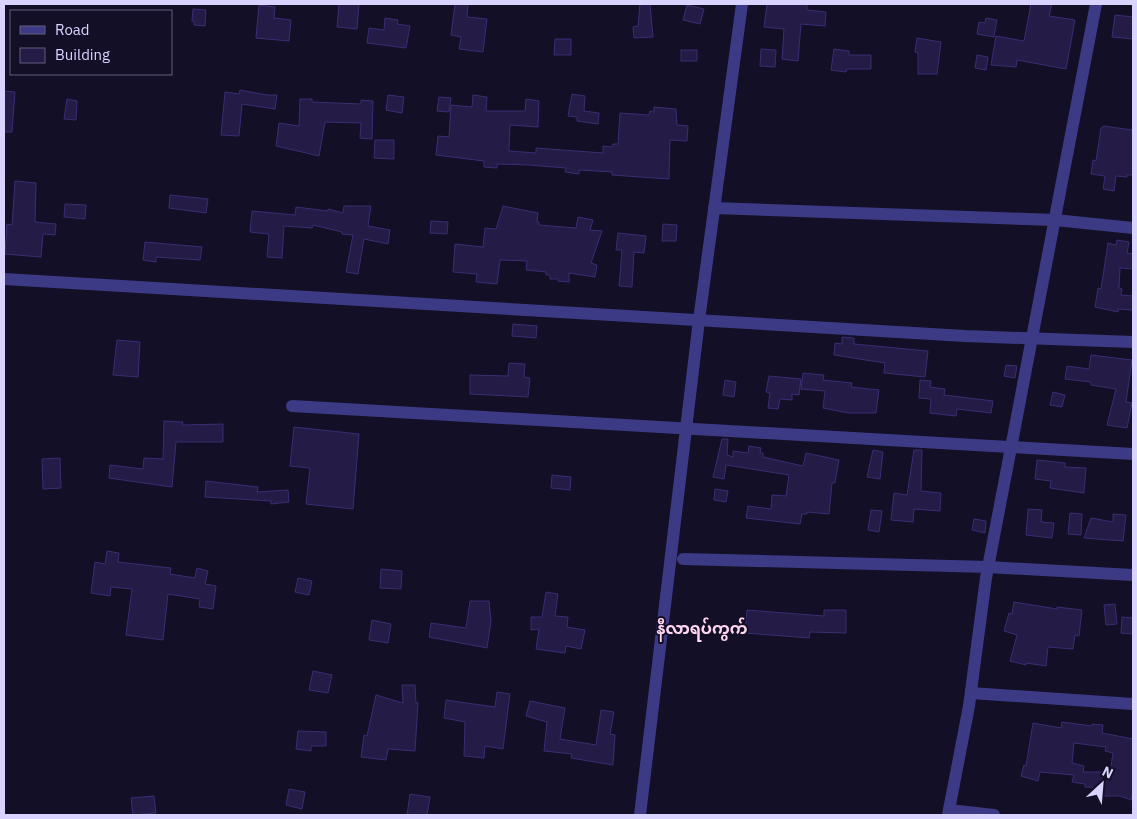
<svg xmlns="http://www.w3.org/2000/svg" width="1137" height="819" viewBox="0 0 1137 819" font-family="'IBM Plex Sans','Noto Sans Myanmar',sans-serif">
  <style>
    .building { fill: #241b47; stroke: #3b2d73; fill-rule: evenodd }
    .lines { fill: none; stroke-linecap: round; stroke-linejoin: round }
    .street { stroke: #3d3a85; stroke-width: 12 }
    .labels { text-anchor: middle; stroke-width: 4; stroke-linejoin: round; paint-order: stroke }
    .quarter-label { font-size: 16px; font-weight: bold; fill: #ffd6f0; stroke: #130f26 }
  </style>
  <rect width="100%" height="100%" fill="#130f26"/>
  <g class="building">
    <path d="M339,4H359L357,29L337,27Z"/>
    <path d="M455,4H468L467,17L487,19L483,52L459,49L461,37L451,35Z"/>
    <path d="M640,4H650L653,37L634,38L633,27L638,26Z"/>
    <path d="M767,4H807V10L826,12L825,26L801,24L798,61L782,59L784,29L764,27Z"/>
    <path d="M1031,4H1052L1049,16L1075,20L1066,69L1017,60L1016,67L991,65L996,36L1024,41Z"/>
    <path d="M259,5L275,7L274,18L291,20L289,41L256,38Z"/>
    <path d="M687,5L704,9L700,24L683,20Z"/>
    <path d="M193,9L206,10L205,26L194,25V21H192Z"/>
    <path d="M1115,15L1133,17V39L1112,37Z"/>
    <path d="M385,18L398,20L397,24L410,26L406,48L367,43L369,28L384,30Z"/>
    <path d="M986,18L997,20L994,37L977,34L979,22L985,23Z"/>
    <path d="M917,38L941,42L937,74H918V53L915,52Z"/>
    <path d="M555,39H571V55H554Z"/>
    <path d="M761,49L776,50L775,67L760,66Z"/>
    <path d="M834,49L849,51V55H871V69H847L846,72L831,70Z"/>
    <rect x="681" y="50" width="16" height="11"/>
    <path d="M977,55L988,57L986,70L975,68Z"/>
    <path d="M240,90L267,95H277L275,109L242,104L239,136L221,135L225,92L239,94Z"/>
    <path d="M4,91L15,92L12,132H4Z"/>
    <path d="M572,94L585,96L584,111L599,113L598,124L577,121V117L568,116Z"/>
    <path d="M388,95L404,97L402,113L386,110Z"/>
    <path d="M473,95L487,97L486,111H525L526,99L539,101L538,127L510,125L509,151L536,153V148L603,153V146L612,147L613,144H618L620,113L649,115L650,111L654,112V107L676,109L677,125L688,126L687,141L670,140L669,179L612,175V172L579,170V174L565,172L566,168L529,165L497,164V168L484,167V161L436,155L438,136L449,137L451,105L472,107Z"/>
    <path d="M439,97L451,98L449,112L437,111Z"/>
    <path d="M67,99L77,101L76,120L64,119Z"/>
    <path d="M300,99H312V102L361,104V100L373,101L372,139L360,138L361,123L325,122L319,156L276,146L279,123L299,126Z"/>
    <path d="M1104,126L1132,130L1133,136V175H1127V177L1116,176L1114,191L1103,189L1105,176L1091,174L1093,160L1096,161L1101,128Z"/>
    <path d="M375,140H394V159L374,158Z"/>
    <path d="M15,181L36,183L35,222L56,224L55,235L43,234L41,257L5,254L7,224L12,225Z"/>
    <path d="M170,195L208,199L206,213L169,208Z"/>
    <path d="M65,204L86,205L85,219L64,217Z"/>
    <path d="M344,206H371L368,226L390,230L388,244L364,239L358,274L346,272L353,235L342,234V232L313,225L312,228L284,226L282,258L267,257L269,234L250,232L252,211L295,215L296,207L328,211V209L343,213Z"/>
    <path d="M503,206L538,213L537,222H539V225L576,228L578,217L593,220L590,230L602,231L591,263L597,265L595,277L569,273V282L558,281V279H550V275H546V272L526,270L527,261L500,260L497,284L476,282L477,274L453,272L455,244L483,247L485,228L496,229Z"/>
    <path d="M431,221L448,222L447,234L430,233Z"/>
    <path d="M663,224L677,225L676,241H662Z"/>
    <path d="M618,233L646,236L644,253L634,252L632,287L619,286L622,250H616Z"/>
    <path d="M1117,240L1129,242L1127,253L1133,254V269L1120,268L1119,288L1122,289L1121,295L1133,296V310L1118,309V312L1095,307L1098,288L1101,289L1108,243L1116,245Z"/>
    <path d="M145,242L202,247L200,260L156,257V262L143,260Z"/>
    <path d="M513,324L537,326L536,338L512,336Z"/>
    <path d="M842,337L854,338V344L928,351L925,377L884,373L885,363L834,355L835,343L842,344Z"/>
    <path d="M117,340L140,342L138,377L113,375Z"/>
    <path d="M1091,355L1132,360L1126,402L1132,403L1127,428L1107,425L1116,389L1091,385V382L1065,379L1067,366L1089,369Z"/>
    <path d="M509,363L525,364L524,377L530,378L528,397L470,394V375L508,376Z"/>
    <path d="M1006,365L1017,366L1015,378L1004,376Z"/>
    <path d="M803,373L824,375L823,380L852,383L851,387L879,390L876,413H848L823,408L825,391L801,389Z"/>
    <path d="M769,376L801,379L799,395L792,394V400L780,399L778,409L768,408L770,393L766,392Z"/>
    <path d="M725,380L736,382L734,397L723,395Z"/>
    <path d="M920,380L931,381L930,387L945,389L944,395L993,401L991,413L957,409L956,416L930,413L931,399L919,398Z"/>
    <path d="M1053,392L1065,395L1062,407L1050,405Z"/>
    <path d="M164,421L183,422L182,425L223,424V442H176L172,487L109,478L110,465L143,469L144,458L163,459Z"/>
    <path d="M294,427L359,434L353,509L306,504L310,468L290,466Z"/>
    <path d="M722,439H728L727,455L733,457V451L748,453L749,446L761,448L760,453H763V457L803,466L806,453L839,460L835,483H832L829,514L807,512V514H802L800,524L746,518L748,506L771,509L772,495L786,496L789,475L726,465L724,479L713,477Z"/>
    <path d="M873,450L883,452L880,479L867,477Z"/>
    <path d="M914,450H922L921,491L941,493L940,511L914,509L913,522L891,520L894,493L907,495Z"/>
    <path d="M60,458L61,488L43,489L42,459Z"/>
    <path d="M1037,460L1065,463V467L1086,468L1084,493L1050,488L1051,481L1035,479Z"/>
    <path d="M552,475L571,477L570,490L551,488Z"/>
    <path d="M206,481L258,487L257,492L288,490L289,502L271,504V501L205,497Z"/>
    <path d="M715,489L728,491L726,502L714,500Z"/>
    <path d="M1028,509L1042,510L1041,522L1054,523L1052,538L1026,535Z"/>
    <path d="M871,510L882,511L879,532L868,530Z"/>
    <path d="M1070,513L1082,514L1081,535L1068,534Z"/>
    <path d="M1113,514L1126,515L1123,541L1084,538L1091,518L1113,522Z"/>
    <path d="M974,519L986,521L985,533L972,530Z"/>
    <path d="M107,551L119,553L118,562L171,568L170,574L195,578L197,568L208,571L205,584L216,586L213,609L199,607L200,599L168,594L163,640L126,635L132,589L111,587L110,596L91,593L95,562L105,564Z"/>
    <path d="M381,569L402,571L401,589L380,588Z"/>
    <path d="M298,578L312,581L309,595L295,592Z"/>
    <path d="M546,592L558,594L555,616L568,617L567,627L585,630L581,649L566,646L565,653L536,649L539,629L531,630V617H542Z"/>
    <path d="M470,601H489L491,621L487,648L429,637L431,623L466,628Z"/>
    <path d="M1014,602L1057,609V607L1082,610L1079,636L1075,635L1073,649L1048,647L1046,666L1026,663V665L1010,661L1017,635L1004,631L1009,613L1012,614Z"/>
    <path d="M1115,604L1117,624L1106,625L1104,605Z"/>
    <path d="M747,610L824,616V610H846V633L810,632L809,638L745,633Z"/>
    <path d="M1122,617L1133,618V634L1121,633Z"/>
    <path d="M372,620L391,624L388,643L369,640Z"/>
    <path d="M313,671L332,675L328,693L309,690Z"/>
    <path d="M402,685H415L416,703H418L415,751L388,749L386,760L361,757L364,735L367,736L376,695L403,703Z"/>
    <path d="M497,692L510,694L503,749L485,746L484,758L464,756L465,722L444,718L446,700L495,707Z"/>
    <path d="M530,701L565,708L560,739L596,745L601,710L614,712L610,734L615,735L613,765L571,758L572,754L544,751L547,722L526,716Z"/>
    <path d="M1062,722L1092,726V724L1103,725L1102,733L1133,739V792L1131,800L1120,796H1104V788L1085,787V784L1072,782L1074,775L1040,772L1038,781L1021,776L1024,765L1026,766L1033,723L1061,728ZM1074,743L1106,747L1105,751L1113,753L1110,772H1083L1084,766L1072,763Z"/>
    <path d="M298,731L326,732V746H311V751L296,749Z"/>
    <path d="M289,789L305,792L302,809L286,805Z"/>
    <path d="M410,794L430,797L427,815H407Z"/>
    <path d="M154,796L156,813L133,815L131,798Z"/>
  </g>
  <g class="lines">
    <g class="street">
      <path d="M714,208L1055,220L1133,228"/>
      <path d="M4,279L965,336L1133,342"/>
      <path d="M292,406L1133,454"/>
      <path d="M683,559L988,567L1133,575"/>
      <path d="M971,693L1133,704"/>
      <path d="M949,810L994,815"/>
      <path d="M640,815L699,320L742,4"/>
      <path d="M948,815L969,706L986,578L1096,4"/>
    </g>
  </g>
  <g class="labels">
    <g class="quarter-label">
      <text x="702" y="634">နီလာရပ်ကွက်</text>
    </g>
  </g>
  <rect width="1137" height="819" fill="none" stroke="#d9d4ff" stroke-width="10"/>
  <rect x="10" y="10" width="162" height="65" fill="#130f26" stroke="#625e7d"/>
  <rect x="20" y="26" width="25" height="8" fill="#3d3a85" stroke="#625e7d"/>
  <text x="55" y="35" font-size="15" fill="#d9d4ff">Road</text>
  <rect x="20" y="48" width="25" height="15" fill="#241b47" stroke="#625e7d"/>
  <text x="55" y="60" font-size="15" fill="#d9d4ff">Building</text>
  <g transform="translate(1102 784) rotate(26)" stroke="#130f26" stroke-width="4" paint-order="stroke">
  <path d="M0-4L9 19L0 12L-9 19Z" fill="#d9d4ff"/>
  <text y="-8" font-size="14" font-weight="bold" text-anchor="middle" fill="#d9d4ff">N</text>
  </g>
</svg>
